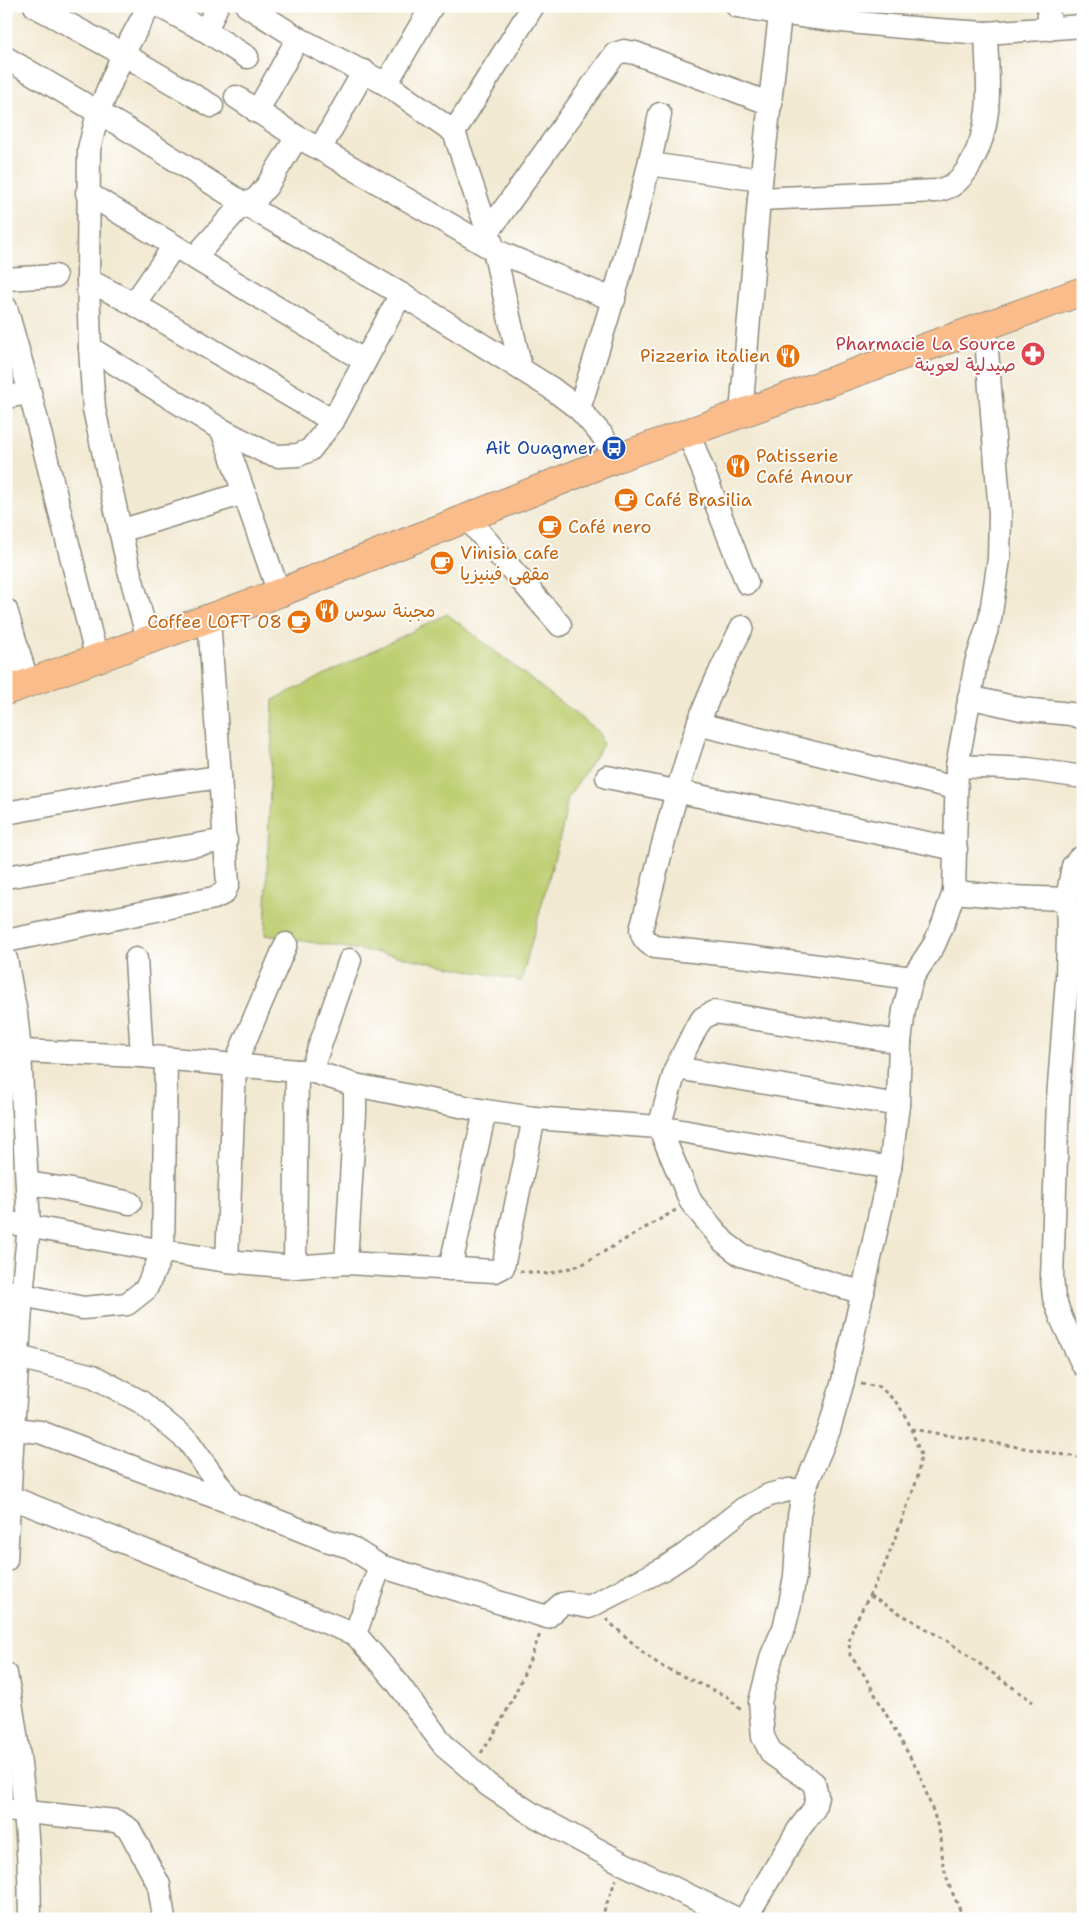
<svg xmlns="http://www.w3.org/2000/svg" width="1089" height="1925" viewBox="0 0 1089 1925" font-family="'Shantell Sans','Playpen Sans Arabic',sans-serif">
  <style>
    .green { fill: #bdce71; stroke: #747c4e }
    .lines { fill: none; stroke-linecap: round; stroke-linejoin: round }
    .minor-casing { stroke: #8e8a7e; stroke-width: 25 }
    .major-casing { stroke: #8e8a7e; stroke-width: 30 }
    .path { stroke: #8e8a7e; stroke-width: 3; stroke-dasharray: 4 4; stroke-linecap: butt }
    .minor { stroke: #fff; stroke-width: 22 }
    .major { stroke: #f9bc8a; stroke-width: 28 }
    .labels { text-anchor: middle; stroke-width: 4; stroke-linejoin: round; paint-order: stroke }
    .health-label { font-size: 18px; fill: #be3a42; stroke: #fff; text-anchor: end }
    .food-label { font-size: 18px; fill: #c56008; stroke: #fff; text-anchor: start }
    .transit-label { font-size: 18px; fill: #164399; stroke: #fff; text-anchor: end }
  </style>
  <rect width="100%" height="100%" fill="#fff"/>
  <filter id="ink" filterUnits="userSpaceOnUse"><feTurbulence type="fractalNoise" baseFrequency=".02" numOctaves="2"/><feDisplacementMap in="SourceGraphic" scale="10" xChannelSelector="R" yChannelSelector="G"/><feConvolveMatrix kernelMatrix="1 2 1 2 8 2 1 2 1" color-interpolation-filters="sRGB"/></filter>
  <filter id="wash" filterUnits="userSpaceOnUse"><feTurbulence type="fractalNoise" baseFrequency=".0096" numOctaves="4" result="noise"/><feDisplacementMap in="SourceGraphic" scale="20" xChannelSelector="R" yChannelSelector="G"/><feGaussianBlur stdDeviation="1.12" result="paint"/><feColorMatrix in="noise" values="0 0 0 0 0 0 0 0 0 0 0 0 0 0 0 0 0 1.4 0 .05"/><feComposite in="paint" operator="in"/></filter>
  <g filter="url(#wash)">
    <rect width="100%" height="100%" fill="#f2e9d2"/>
    <path class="green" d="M447,614L599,732L603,745L568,797L562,830L521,981L392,955L265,935L273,700Z"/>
  </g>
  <g filter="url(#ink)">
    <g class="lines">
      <defs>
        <g id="minor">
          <path d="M35,6L123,54L212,106"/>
          <path d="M149,6L123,54L98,113L89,149L88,280L90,348L222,430L267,453L278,456L298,455L310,450L333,421L401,294"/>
          <path d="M159,6L206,31L247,57"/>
          <path d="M247,6L298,38L386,84"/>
          <path d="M432,6L386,84L454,132L494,250L521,369"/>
          <path d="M737,6C819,21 902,28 986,33"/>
          <path d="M1048,6L1050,29"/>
          <path d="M206,31L217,6"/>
          <path d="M6,58L130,131L246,205L401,294L551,388L579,409L602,435L617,458"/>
          <path d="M236,97L297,137L320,149L494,250L614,300"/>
          <path d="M257,112L298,38"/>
          <path d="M454,132L533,6"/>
          <path d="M320,149L364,71"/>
          <path d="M650,164L761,180"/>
          <path d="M87,193L365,361"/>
          <path d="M759,199L936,191C941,190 946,188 951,186C960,180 967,171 971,163C995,120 987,79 986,33L1083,26"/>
          <path d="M488,232L615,54L624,51L635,53L771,104"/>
          <path d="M195,257L237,210L257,198L267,186L297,137"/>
          <path d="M6,279L55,276"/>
          <path d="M88,280L134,304L333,421"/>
          <path d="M134,304L174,246"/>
          <path d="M6,308L30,393L97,659"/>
          <path d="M90,348L94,409L128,566L148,639"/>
          <path d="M6,397L30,393"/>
          <path d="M579,409C610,312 640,214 660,114"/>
          <path d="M741,414L759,199L781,6"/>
          <path d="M222,430L279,593"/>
          <path d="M688,432L747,583"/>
          <path d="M466,517L560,625"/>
          <path d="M120,531L244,493"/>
          <path d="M6,610L28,684"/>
          <path d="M209,619L220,777"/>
          <path d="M742,627C726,659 710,691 698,725C675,792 659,861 641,930C643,939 647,943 655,947L749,957L912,978"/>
          <path d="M969,697L1021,709L1071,714L1083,718"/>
          <path d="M698,724L955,788"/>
          <path d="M957,766L1028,769L1083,777"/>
          <path d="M607,777L956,849"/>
          <path d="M6,813L155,786L220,777L228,884L224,893L214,898L6,941"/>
          <path d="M1083,857L1079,859L1073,866L1067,899L1068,934L1067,979L1058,1099L1052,1278L1054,1298L1062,1320L1083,1365"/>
          <path d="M6,877L226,840"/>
          <path d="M954,892L1010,897L1067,899"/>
          <path d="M6,959L16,1013L20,1051L29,1226L22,1294L13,1429L6,1560"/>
          <path d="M136,959L142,1056"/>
          <path d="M20,1051L142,1056L297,1071H311L355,1085L485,1111L534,1118L659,1127L890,1168"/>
          <path d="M676,1068L898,1105"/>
          <path d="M311,1071L350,960"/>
          <path d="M28,1183L66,1189L130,1203"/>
          <path d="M6,1222L163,1251L227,1261L295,1267L346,1263L495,1271L503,1267L534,1118"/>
          <path d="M227,1261L235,1064L286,944"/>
          <path d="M346,1263L355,1112V1085"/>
          <path d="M295,1267L297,1071"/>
          <path d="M450,1269L485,1111"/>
          <path d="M6,1291L83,1308L127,1304L146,1289L163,1251L166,1059"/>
          <path d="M863,1293L741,1255L724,1242L691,1202L659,1127L676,1068L697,1026L703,1018L714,1012L900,1042"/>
          <path d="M6,1354L93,1376L141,1402L188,1441L232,1503"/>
          <path d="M6,1428L40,1432L159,1477L232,1503L326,1540L350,1547L380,1566"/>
          <path d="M10,1497L355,1634"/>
          <path d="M6,1674C21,1755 30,1837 30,1919"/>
          <path d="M6,1810L116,1821L129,1829L159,1885L164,1919"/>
          <path d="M737,1919L622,1863L532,1814L488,1785L470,1768L445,1747L396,1681L355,1634L380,1566L547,1617L562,1604L568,1603L589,1607L663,1569L686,1554L743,1509L769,1495L788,1490H804"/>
          <path d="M745,1919L799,1829L814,1809L817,1796L814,1783L772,1754L763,1737L760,1702L772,1655L784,1628L790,1604L795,1576L799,1516L804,1490L829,1430L843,1381L890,1168L898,1105L900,1042L904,1010L912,978L934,945L943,924L954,892L957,766L976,663L990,619L999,559L1000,513L985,326"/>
        </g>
        <path id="major" d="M6,691L279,593L617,458L1083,291"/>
      </defs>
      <use href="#minor" class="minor-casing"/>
      <use href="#major" class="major-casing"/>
      <g class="path">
        <path d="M520,1271L548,1274L581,1265L676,1210"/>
        <path d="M861,1384L880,1387L895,1401L906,1416L921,1455L917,1480L884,1567L854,1625L849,1641L850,1655L863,1673L919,1773L934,1814L941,1837L943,1865L949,1885L964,1919"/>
        <path d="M911,1429L1083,1458"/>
        <path d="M870,1596L949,1642L1033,1702"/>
        <path d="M606,1619L646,1655L663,1667L728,1697L742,1711"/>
        <path d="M481,1753C507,1717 524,1675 540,1634"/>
        <path d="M601,1919L616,1879"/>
      </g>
      <use href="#minor" class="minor"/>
      <use href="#major" class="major"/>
    </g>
  </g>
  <defs>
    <symbol id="pharmacy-disc" viewBox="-11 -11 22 22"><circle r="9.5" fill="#e0444e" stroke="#fff"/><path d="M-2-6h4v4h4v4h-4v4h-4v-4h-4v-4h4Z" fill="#fff"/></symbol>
    <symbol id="restaurant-disc" viewBox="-11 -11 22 22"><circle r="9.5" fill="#e8710a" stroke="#fff"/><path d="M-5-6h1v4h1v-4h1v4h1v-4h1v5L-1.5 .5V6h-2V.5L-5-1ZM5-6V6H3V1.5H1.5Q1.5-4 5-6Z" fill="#fff"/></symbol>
    <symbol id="bus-disc" viewBox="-11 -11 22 22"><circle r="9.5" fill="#1a4fb4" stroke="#fff"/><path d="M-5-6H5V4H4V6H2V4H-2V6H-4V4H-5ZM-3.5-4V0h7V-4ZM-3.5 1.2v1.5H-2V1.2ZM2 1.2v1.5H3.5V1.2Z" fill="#fff"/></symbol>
    <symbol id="cafe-disc" viewBox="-11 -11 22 22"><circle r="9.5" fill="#e8710a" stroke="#fff"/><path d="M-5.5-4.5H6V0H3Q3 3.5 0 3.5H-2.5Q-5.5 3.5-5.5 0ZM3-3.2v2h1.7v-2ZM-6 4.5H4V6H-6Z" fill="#fff"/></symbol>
  </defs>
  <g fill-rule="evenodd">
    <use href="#pharmacy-disc" x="1019" y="340" width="28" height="28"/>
    <use href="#restaurant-disc" x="774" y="342" width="28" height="28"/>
    <use href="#bus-disc" x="600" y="434" width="28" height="28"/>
    <use href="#restaurant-disc" x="724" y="452" width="28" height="28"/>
    <use href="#cafe-disc" x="612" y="486" width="28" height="28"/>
    <use href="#cafe-disc" x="536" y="513" width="28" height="28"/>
    <use href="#cafe-disc" x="428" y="549" width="28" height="28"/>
    <use href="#restaurant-disc" x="313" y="597" width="28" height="28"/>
    <use href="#cafe-disc" x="285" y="608" width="28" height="28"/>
  </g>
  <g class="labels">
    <g class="health-label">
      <text x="1016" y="350">Pharmacie La Source<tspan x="1016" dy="21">صيدلية لعوينة</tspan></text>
    </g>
    <g class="food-label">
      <text x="770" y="362" text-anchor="end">Pizzeria italien</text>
      <text x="756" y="462">Patisserie<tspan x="756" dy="21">Café Anour</tspan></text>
      <text x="644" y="506">Café Brasilia</text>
      <text x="568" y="533">Café nero</text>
      <text x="460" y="559">Vinisia cafe<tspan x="460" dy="21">مقهى فينيزيا</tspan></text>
      <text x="344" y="617">مجبنة سوس</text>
      <text x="282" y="628" text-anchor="end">Coffee LOFT 08</text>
    </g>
    <g class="transit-label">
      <text x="596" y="454">Ait Ouagmer</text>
    </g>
  </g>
  <rect width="1089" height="1925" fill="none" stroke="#fff" stroke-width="25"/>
</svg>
